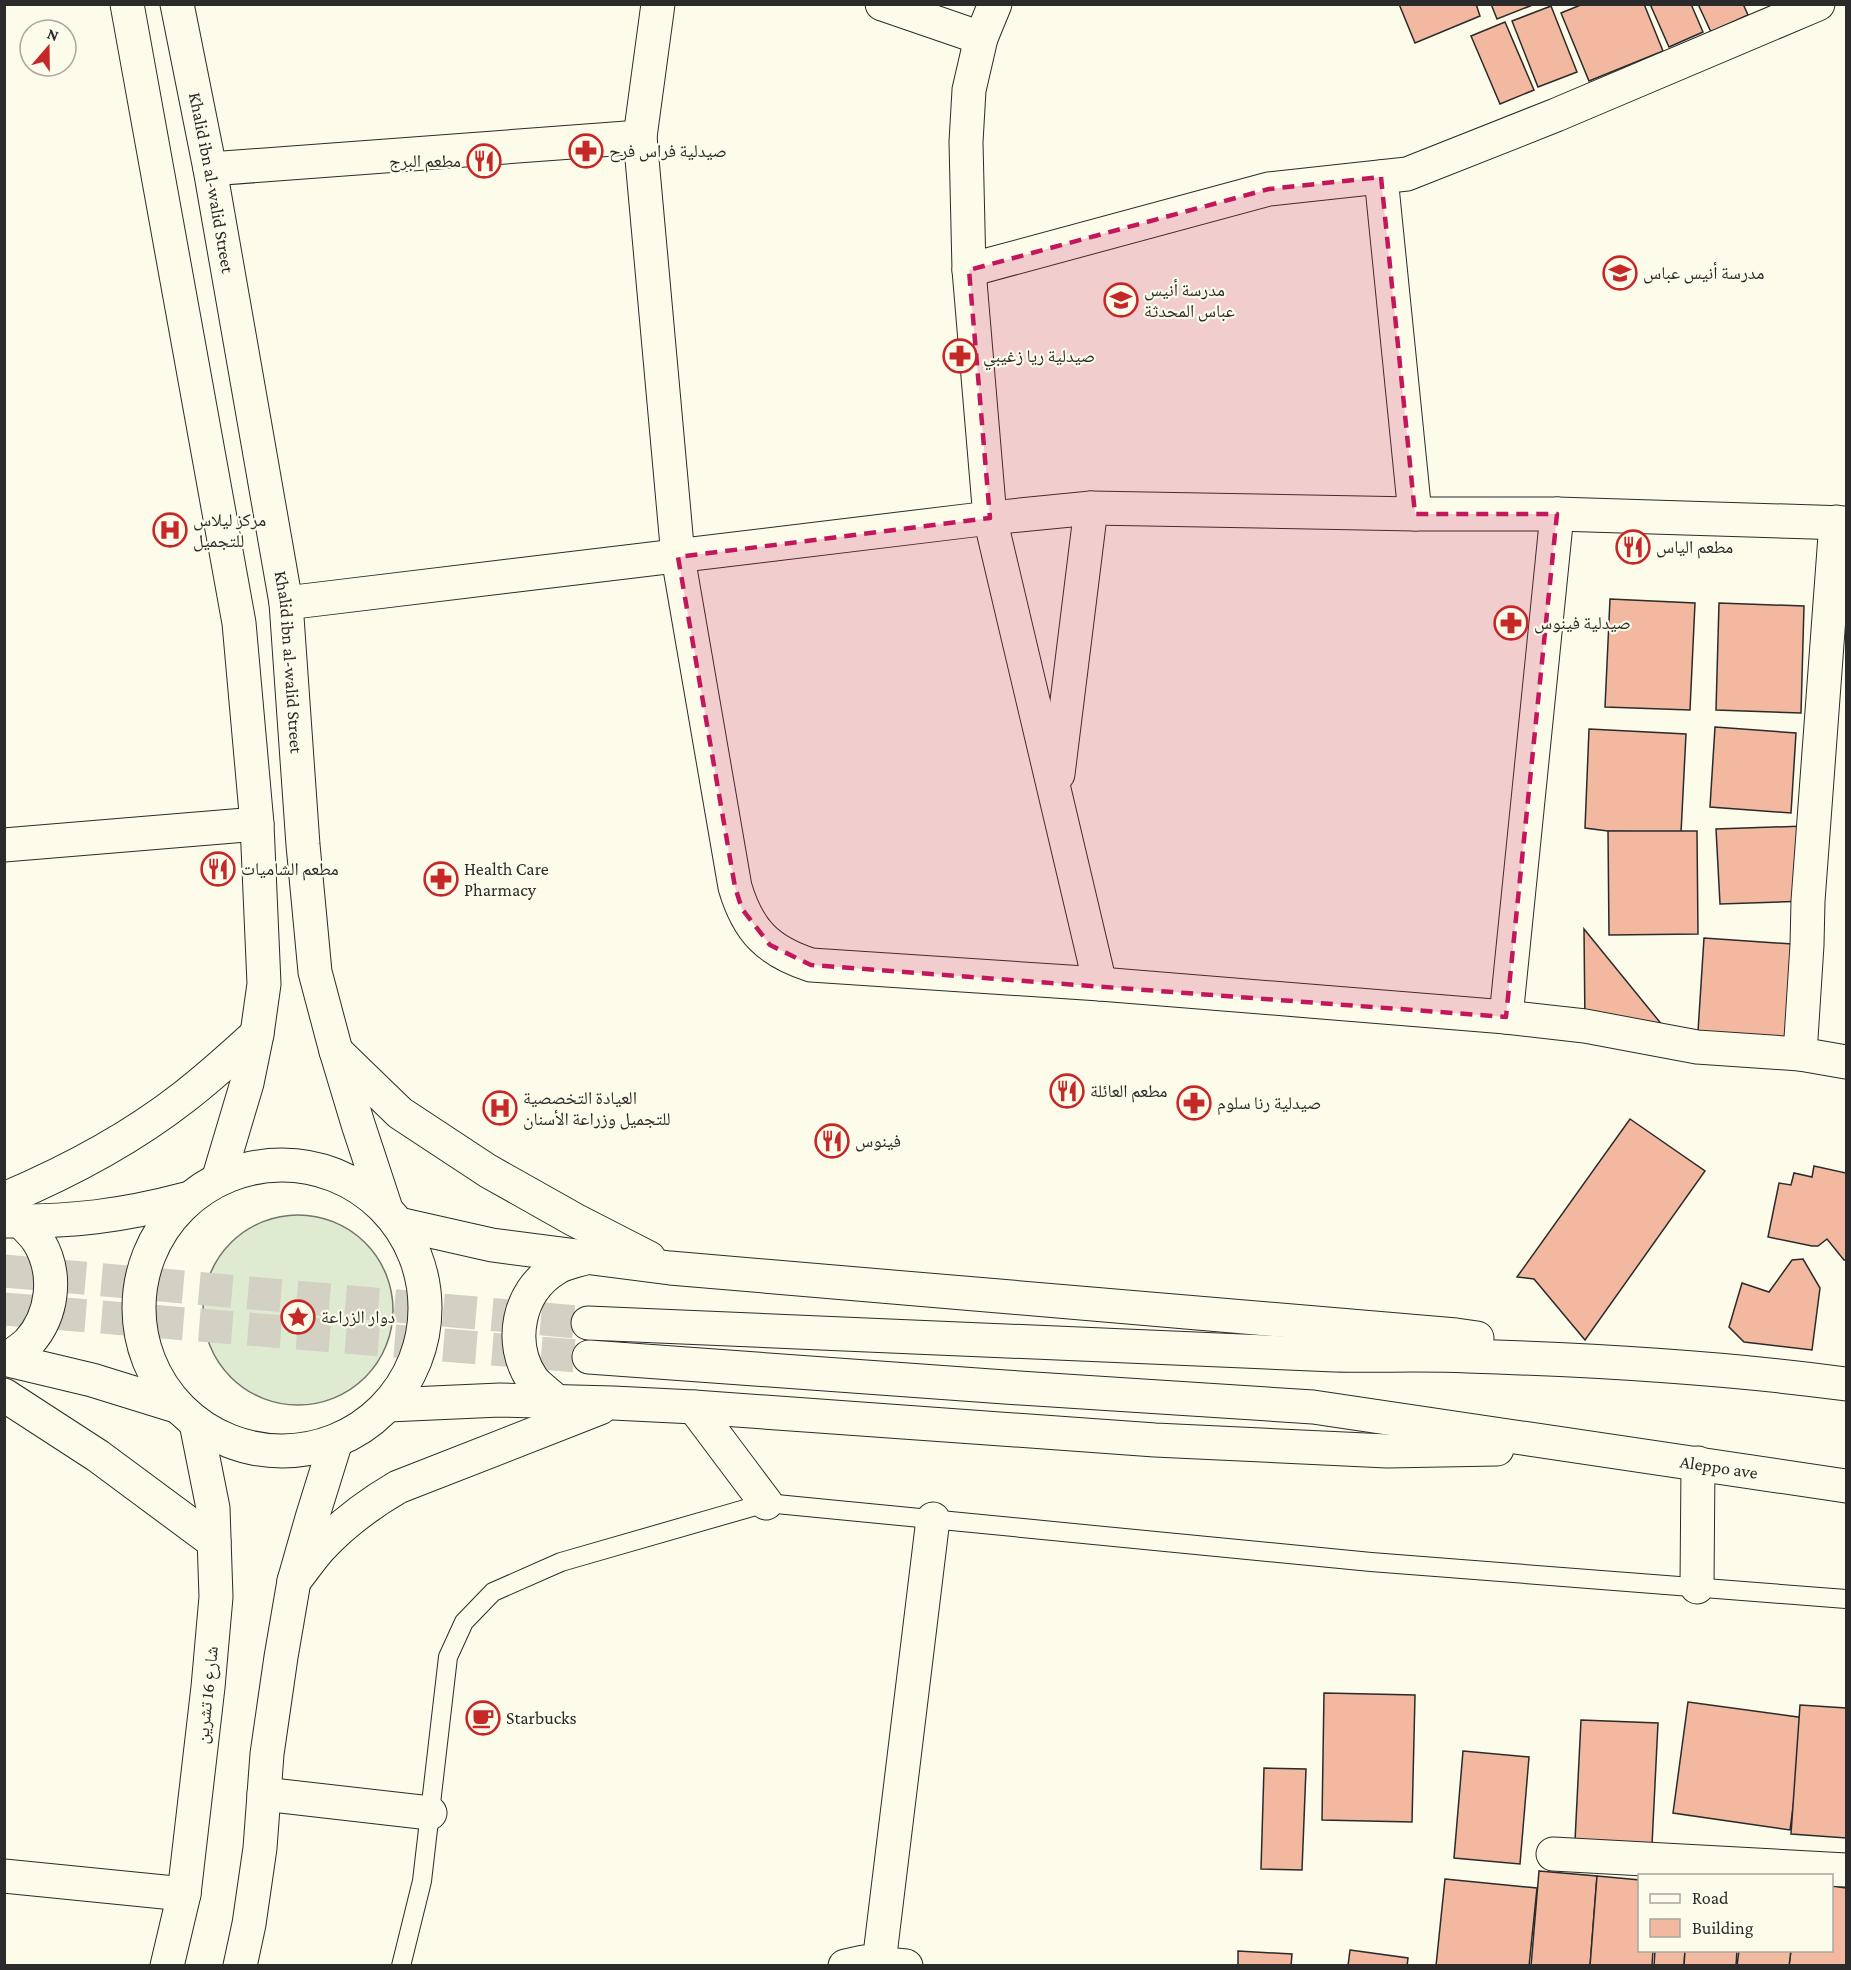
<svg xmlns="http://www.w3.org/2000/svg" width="1851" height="1970" viewBox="0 0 1851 1970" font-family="'Crimson Pro','Noto Naskh Arabic',serif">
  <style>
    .green { fill: #deebd1; stroke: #74746e; stroke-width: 1.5 }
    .building { fill: #f2b8a0; stroke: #2b2b2b; stroke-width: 1.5 }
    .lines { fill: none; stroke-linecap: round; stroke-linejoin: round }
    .primary-tunnel { stroke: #d3d1c4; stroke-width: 33; stroke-dasharray: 33 16; stroke-linecap: butt }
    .lane-casing { stroke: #2b2b2b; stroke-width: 20 }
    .street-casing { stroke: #2b2b2b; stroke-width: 35 }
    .secondary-casing { stroke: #2b2b2b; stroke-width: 35 }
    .primary-casing { stroke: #2b2b2b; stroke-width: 35 }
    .lane { stroke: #fdfbea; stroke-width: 18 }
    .street { stroke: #fdfbea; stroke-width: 33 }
    .secondary { stroke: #fdfbea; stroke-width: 33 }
    .primary { stroke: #fdfbea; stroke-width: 33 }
    .marked { fill: #c2185b; fill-opacity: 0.2; stroke: #c2185b; stroke-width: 4.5; stroke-dasharray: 12 8; stroke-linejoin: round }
    .labels { text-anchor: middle; stroke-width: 4.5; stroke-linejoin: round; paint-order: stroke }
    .poi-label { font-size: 18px; fill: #2b2b2b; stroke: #fdfbea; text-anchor: start }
    .street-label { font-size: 18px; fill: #2b2b2b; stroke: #fdfbea }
  </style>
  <rect width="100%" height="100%" fill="#fdfbea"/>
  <circle class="green" cx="298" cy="1310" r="95"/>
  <g class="building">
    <path d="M1399,4H1476L1480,16L1415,43Z"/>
    <path d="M1491,4H1535L1497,19Z"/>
    <path d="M1583,4H1644L1663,51L1589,81L1561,13Z"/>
    <path d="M1650,4H1691L1703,32L1669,47Z"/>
    <path d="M1698,4H1743L1748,15L1711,32Z"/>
    <path d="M1551,6L1577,72L1538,87L1512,21Z"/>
    <path d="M1505,22L1534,90L1500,104L1471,36Z"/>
    <path d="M1610,599L1695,603L1690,710L1605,707Z"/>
    <path d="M1719,603L1804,606L1801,713L1716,710Z"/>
    <path d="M1715,727L1796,733L1791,813L1710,807Z"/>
    <path d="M1589,729L1686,734L1681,833L1608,831L1585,828Z"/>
    <path d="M1805,826L1808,901L1720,904L1716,829Z"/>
    <path d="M1608,831H1697L1698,934L1609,935Z"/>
    <path d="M1584,929L1663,1026H1585Z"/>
    <path d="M1704,938L1807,945L1800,1054L1697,1047Z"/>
    <path d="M1630,1119L1705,1171L1585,1340L1534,1279L1517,1277Z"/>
    <path d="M1814,1166L1846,1173V1260H1844L1827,1239L1818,1246H1812L1768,1237L1779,1183L1791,1185L1794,1173L1812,1177Z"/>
    <path d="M1803,1259L1820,1288L1812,1350L1744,1342L1729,1327L1742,1283L1769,1292L1792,1260Z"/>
    <path d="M1324,1693L1415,1695L1412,1822L1322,1820Z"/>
    <path d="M1688,1702L1805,1718L1790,1830L1673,1813Z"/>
    <path d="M1800,1705L1846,1708V1838L1791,1834Z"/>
    <path d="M1581,1720L1658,1723L1652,1845L1575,1841Z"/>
    <path d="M1463,1751L1529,1757L1520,1864L1454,1858Z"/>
    <path d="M1264,1768L1306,1769L1302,1870L1261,1869Z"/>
    <path d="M1539,1871L1597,1876L1590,1966H1531Z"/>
    <path d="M1597,1876L1640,1880V1950H1653L1652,1966H1590Z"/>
    <path d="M1445,1879L1537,1888L1529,1966H1436Z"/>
    <path d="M1832,1886L1846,1888V1966H1789L1791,1950H1832Z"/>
    <path d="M1350,1950L1408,1958L1407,1966H1348Z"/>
    <path d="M1655,1950H1685L1684,1966H1654Z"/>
    <path d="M1685,1950H1737L1736,1966H1684Z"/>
    <path d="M1739,1950H1791L1789,1966H1737Z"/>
    <path d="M1238,1951L1292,1954L1291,1966H1238Z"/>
  </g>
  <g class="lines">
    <g class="primary-tunnel">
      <path d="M4,1271L588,1323"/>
      <path d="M4,1309L589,1357"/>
    </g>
    <defs>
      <path id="lane" d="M401,1966L422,1881L448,1657L464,1622L493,1592L561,1562L766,1503L1371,1562L1846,1599"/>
      <g id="street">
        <path d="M658,4L640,137L678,557L735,887C748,931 768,951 811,965L1100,984L1506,1017L1585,1026L1697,1047L1800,1054L1846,1062"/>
        <path d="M882,4L981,38"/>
        <path d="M995,4L981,38L969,90L966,142L969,270L990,518L1100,984"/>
        <path d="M210,169L640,137"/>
        <path d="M1381,177L1415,514"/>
        <path d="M969,270L1269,189L1407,174L1556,115L1818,4"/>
        <path d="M286,603L990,518L1091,508L1415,514H1557L1846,523"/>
        <path d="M1058,774L1091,508"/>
        <path d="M4,845L257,824"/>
        <path d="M1506,1017L1557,514"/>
        <path d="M1800,1054L1807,945L1808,901L1836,522"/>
        <path d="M264,1794L430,1813"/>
        <path d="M1553,1854L1846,1870"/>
        <path d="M4,1876L184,1894"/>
        <path d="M879,1963L933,1519"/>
        <path d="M845,1966L863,1962L906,1966"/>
      </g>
      <g id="secondary">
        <path d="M127,4L239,623L257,824L264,984L257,1034L247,1083L219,1177"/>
        <path id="s1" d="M177,4L210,169L286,603L303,845L315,972L336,1051L358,1124L386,1209"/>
        <path d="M167,1966L184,1894L208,1687L216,1597L213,1508L196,1423"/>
        <path d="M240,1966L249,1924L260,1848L267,1754L281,1657L294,1581L312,1518L336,1441"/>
      </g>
      <g id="primary">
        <path d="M336,1051L400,1113L488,1171L575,1220L649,1258"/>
        <circle cx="282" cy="1308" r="143"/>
        <path d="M4,1199C68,1172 129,1140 184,1097C210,1077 233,1056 257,1034"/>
        <path d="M4,1221C71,1222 122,1216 186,1199"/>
        <path d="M399,1224L492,1245L670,1268L1456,1335L1477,1338"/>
        <path d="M588,1323C837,1335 1086,1345 1335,1355C1379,1356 1423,1354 1468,1356C1594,1360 1721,1367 1846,1384"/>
        <path id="s2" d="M589,1357L1005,1387L1313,1407L1846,1486"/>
        <path d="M4,1359L92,1380L176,1406"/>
        <path d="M7,1359C14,1354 23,1348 29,1342C53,1315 58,1274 39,1242C35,1235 27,1228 21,1221"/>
        <path d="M4,1395L98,1456L214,1542"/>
        <path d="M556,1401C549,1394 538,1387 532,1379C508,1343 518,1292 555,1269C563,1263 576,1261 585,1258"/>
        <path d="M388,1405L500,1400L613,1403L694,1407L1155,1440L1387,1451L1497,1449"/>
        <path d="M694,1407L766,1503"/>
        <path d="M294,1581C303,1570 311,1558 320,1548C343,1523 369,1504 398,1487L600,1408"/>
        <path d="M1697,1587L1698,1463"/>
      </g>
    </defs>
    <use href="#lane" class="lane-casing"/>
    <use href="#street" class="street-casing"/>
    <use href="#secondary" class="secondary-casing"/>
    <use href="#primary" class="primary-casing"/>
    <use href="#lane" class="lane"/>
    <use href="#street" class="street"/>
    <use href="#secondary" class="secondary"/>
    <use href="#primary" class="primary"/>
  </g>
  <path class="marked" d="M1381,177L1415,514H1557L1506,1017L811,965L770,945L742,909L735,887L678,557L990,518L969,270L1269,189Z"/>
  <defs>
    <symbol id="pharmacy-ring" viewBox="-11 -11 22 22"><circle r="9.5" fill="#fdfbea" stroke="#c62828" stroke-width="1.5"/><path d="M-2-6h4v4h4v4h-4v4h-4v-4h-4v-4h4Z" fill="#c62828"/></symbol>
    <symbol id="restaurant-ring" viewBox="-11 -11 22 22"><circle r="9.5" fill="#fdfbea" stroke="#c62828" stroke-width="1.5"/><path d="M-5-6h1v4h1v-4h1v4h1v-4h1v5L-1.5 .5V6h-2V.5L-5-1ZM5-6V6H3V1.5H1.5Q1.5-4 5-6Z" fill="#c62828"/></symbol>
    <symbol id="school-ring" viewBox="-11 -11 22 22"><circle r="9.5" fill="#fdfbea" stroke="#c62828" stroke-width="1.5"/><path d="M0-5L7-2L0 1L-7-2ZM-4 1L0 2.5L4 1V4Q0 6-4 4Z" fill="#c62828"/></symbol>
    <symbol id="hospital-ring" viewBox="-11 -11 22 22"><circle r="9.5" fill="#fdfbea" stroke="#c62828" stroke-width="1.5"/><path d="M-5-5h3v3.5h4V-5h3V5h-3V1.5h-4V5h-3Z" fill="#c62828"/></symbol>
    <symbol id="sight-ring" viewBox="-11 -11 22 22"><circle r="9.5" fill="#fdfbea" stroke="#c62828" stroke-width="1.5"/><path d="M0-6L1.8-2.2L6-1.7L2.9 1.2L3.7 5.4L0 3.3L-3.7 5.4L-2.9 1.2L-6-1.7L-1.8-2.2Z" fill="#c62828"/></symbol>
    <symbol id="cafe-ring" viewBox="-11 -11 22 22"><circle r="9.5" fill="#fdfbea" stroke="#c62828" stroke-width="1.5"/><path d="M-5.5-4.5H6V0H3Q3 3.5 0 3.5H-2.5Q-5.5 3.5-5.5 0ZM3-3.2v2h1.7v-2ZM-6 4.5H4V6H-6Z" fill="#c62828"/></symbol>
  </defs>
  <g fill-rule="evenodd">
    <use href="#pharmacy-ring" x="567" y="132" width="38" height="38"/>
    <use href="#restaurant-ring" x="465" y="142" width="38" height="38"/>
    <use href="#school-ring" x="1601" y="254" width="38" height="38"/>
    <use href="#school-ring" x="1102" y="281" width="38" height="38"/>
    <use href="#pharmacy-ring" x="941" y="337" width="38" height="38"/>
    <use href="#hospital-ring" x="151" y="511" width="38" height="38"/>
    <use href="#restaurant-ring" x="1614" y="528" width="38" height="38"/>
    <use href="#pharmacy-ring" x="1492" y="604" width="38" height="38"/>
    <use href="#restaurant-ring" x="199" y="850" width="38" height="38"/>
    <use href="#pharmacy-ring" x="422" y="860" width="38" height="38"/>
    <use href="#restaurant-ring" x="1048" y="1072" width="38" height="38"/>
    <use href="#pharmacy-ring" x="1175" y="1084" width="38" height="38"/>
    <use href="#hospital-ring" x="481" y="1089" width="38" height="38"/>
    <use href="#restaurant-ring" x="813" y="1122" width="38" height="38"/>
    <use href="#sight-ring" x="279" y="1298" width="38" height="38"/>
    <use href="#cafe-ring" x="464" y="1699" width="38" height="38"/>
  </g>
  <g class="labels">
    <g class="poi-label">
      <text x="609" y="157">صيدلية فراس فرح</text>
      <text x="461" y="167" text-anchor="end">مطعم البرج</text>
      <text x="1643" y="279">مدرسة أنيس عباس</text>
      <text x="1144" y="296">مدرسة أنيس<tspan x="1144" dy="21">عباس المحدثة</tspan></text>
      <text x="983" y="362">صيدلية ريا زغيبي</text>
      <text x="193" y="526">مركز ليلاس<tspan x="193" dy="21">للتجميل</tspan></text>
      <text x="1656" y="553">مطعم الياس</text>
      <text x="1534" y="629">صيدلية فينوس</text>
      <text x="241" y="875">مطعم الشاميات</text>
      <text x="464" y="875">Health Care<tspan x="464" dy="21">Pharmacy</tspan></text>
      <text x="1090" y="1097">مطعم العائلة</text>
      <text x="523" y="1104">العيادة التخصصية<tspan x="523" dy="21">للتجميل وزراعة الأسنان</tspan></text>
      <text x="1217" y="1109">صيدلية رنا سلوم</text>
      <text x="855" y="1147">فينوس</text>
      <text x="321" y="1323">دوار الزراعة</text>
      <text x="506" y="1724">Starbucks</text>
    </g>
    <g class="street-label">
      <text dy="6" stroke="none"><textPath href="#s1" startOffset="182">Khalid ibn al-walid Street</textPath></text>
      <text dy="6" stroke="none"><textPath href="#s1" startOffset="668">Khalid ibn al-walid Street</textPath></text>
      <text dy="6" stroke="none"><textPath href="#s2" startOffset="1136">Aleppo ave</textPath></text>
      <text transform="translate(207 1695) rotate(-84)" y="6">شارع 16 تشرين</text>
    </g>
  </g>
  <rect width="1851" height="1970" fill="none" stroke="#2b2b2b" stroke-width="12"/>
  <rect x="1638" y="1874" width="195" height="78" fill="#fdfbea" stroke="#a9a89e" stroke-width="1.5"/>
  <rect x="1650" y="1894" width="30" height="9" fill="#fdfbea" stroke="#a9a89e" stroke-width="1.5"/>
  <text x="1692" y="1904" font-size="18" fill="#2b2b2b">Road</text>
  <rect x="1650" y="1919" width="30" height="18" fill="#f2b8a0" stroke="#a9a89e" stroke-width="1.5"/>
  <text x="1692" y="1934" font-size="18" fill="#2b2b2b">Building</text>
  <g transform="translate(48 48) rotate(20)"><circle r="28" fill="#fdfbea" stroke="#a9a89e" stroke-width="1.5"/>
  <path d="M0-4.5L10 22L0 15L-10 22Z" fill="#c62828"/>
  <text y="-9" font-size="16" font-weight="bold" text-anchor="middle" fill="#2b2b2b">N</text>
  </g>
</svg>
